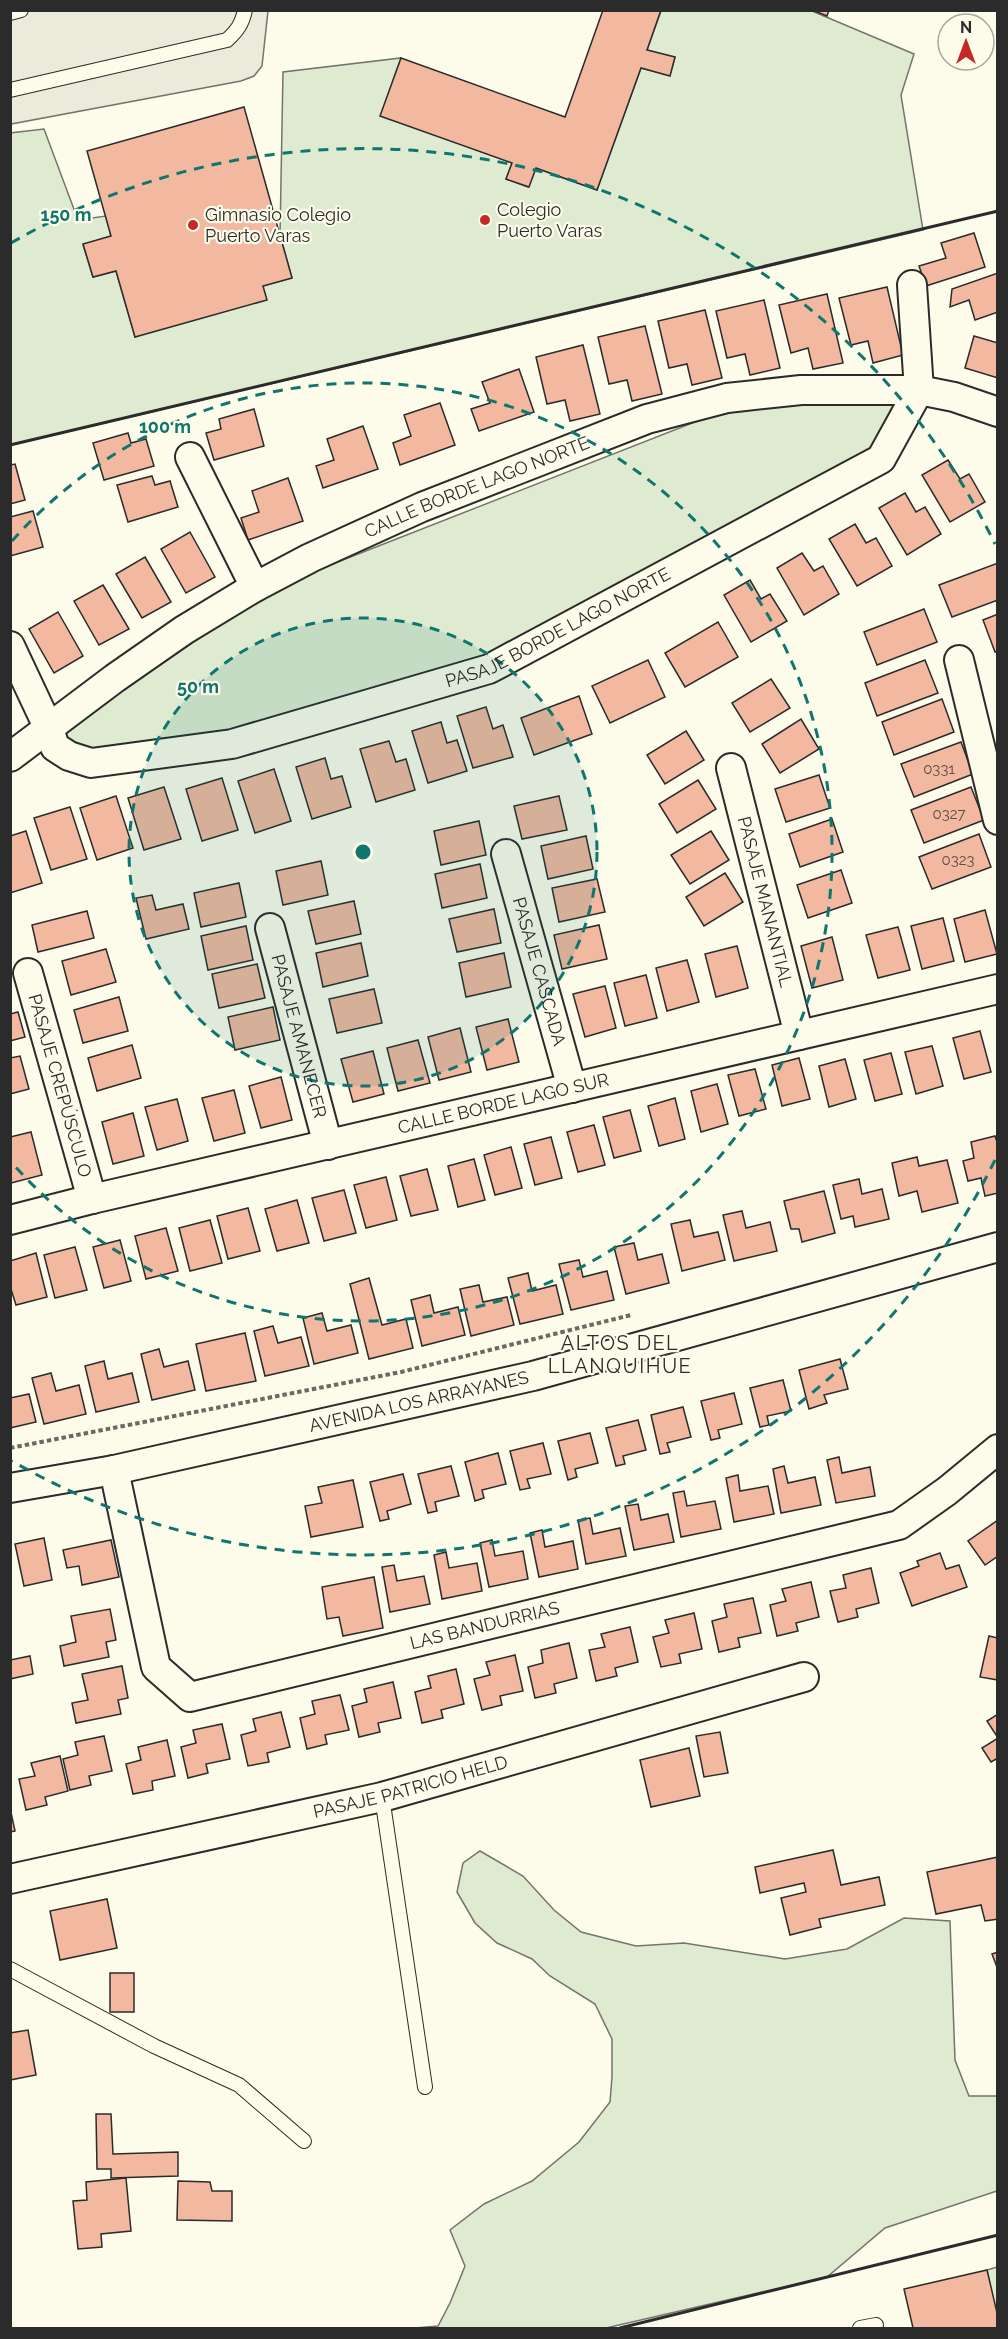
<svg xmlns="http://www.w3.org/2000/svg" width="1008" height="2339" viewBox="0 0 1008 2339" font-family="Raleway,sans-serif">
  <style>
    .green { fill: #deebd1; stroke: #74746e; stroke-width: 1.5 }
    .parking { fill: #eceadb; stroke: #74746e; stroke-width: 1.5 }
    .building { fill: #f2b8a0; stroke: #2b2b2b; stroke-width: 1.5 }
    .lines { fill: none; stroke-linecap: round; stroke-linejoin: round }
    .lane-casing { stroke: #2b2b2b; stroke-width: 16 }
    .street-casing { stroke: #2b2b2b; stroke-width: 32 }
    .path { stroke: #6a6964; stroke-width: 4; stroke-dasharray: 4.5 3; stroke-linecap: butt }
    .lane { stroke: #fdfbea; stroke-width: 14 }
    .street { stroke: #fdfbea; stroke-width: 28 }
    .wall { stroke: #2b2b2b; stroke-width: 3 }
    .ring { fill: none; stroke: #0f766e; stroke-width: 3; stroke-dasharray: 10 8 }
    .poi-dot { fill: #c62828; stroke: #fdfbea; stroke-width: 2 }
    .labels { text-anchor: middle; stroke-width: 4.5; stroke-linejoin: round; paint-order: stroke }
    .number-label { font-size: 15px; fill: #5d4e48 }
    .poi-label { font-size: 18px; fill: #2b2b2b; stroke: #fdfbea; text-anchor: start }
    .street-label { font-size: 18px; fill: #2b2b2b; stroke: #fdfbea }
    .neighbourhood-label { font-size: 20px; letter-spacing: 1.5px; fill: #2b2b2b; stroke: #fdfbea }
    .centre { fill: #0f766e; stroke: #fdfbea; stroke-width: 3 }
    .ring-label { font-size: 18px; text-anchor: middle; font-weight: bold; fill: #0f766e; stroke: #fdfbea; stroke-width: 4.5; stroke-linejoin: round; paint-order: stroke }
  </style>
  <rect width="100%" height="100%" fill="#fdfbea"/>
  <g class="green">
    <path d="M661,11H812L914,54L901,95L923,230L11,445L10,133L44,129L78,220L106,216L111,236L83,245L93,277L116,271L135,337L263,286L292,278L280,235L283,72L401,58L381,115L512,163L506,179L528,187L536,168L597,190L641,68L670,75L675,57L647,50Z"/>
    <path d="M906,402L874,452L485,660L230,735L91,753L42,745L274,587L733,407Z"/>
    <path d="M480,1851L523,1876L554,1910L581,1932L636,1946L684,1943L785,1959L847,1949L904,1918L950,1921L955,2060L969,2096H997V2191L885,2228L827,2277L606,2328H415L438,2326L450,2303L465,2266L450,2230L484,2204L532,2181L579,2142L610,2102L612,2077V2039L595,2004L550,1976L532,1959L497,1943L475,1923L457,1892L463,1863Z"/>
    <path d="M997,2267V2317L987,2270Z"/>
  </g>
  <path class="parking" d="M10,11H268L262,66L254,76L241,81L11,124Z"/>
  <g class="building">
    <path d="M603,10H661L647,50L675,57L670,76L641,68L597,190L536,168L529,187L506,179L512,163L380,116L401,58L565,117Z"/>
    <path d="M812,10H829L827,16Z"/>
    <path d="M244,107L292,278L263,286L267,300L135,337L116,271L93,277L83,244L111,236L87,151Z"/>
    <path d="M974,233L985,267L926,286L919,266L946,258L941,243Z"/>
    <path d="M998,273V312L975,320L969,300L950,307L952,289Z"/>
    <path d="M887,287L903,355L873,363L868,341L851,345L839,298Z"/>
    <path d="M827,294L843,363L813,369L808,348L791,353L779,305Z"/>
    <path d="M764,300L780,368L750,375L745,354L727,358L716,311Z"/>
    <path d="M705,310L722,378L692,385L687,364L669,368L658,321Z"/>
    <path d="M645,326L662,394L632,401L627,380L609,384L598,337Z"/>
    <path d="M974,336L998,343V378L965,368Z"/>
    <path d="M583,345L600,414L570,421L565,400L547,404L536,357Z"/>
    <path d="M519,369L534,412L479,431L471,409L490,403L482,382Z"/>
    <path d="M440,403L455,445L400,465L393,443L411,436L404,415Z"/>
    <path d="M254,409L264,446L214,460L206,433L221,429L219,419Z"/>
    <path d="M363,426L378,469L323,488L316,466L334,460L327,439Z"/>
    <path d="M128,433L131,443L146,439L154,466L104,480L93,443Z"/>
    <path d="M948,460L960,479L969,474L985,502L950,522L922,475Z"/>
    <path d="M15,464L25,500L10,504V465Z"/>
    <path d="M152,476L155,485L170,481L178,507L128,522L117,485Z"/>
    <path d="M288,478L303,521L248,540L241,518L259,512L252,491Z"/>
    <path d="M905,493L916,512L925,507L941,534L907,555L879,508Z"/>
    <path d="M33,511L43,547L10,556V517Z"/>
    <path d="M855,524L866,543L876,538L892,566L857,586L829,539Z"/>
    <path d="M190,532L215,577L186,593L161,549Z"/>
    <path d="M802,553L814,571L823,566L839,594L804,615L777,568Z"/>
    <path d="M145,557L171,602L142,618L116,574Z"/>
    <path d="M998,563V600L952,617L939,585Z"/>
    <path d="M750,580L761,599L770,594L787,621L751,642L724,595Z"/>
    <path d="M103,585L129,629L99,645L74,601Z"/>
    <path d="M924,609L937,642L877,665L864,632Z"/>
    <path d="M58,612L83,656L54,673L29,629Z"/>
    <path d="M998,614V651L995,652L983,620Z"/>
    <path d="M718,622L738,657L685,687L665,653Z"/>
    <path d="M648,660L665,697L610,723L592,686Z"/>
    <path d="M925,660L938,693L877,716L865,683Z"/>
    <path d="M771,679L790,708L750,732L732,703Z"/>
    <path d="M579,696L592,734L534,755L521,718Z"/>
    <path d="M942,699L954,732L894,755L882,722Z"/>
    <path d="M486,707L493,729L503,725L513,757L473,768L457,716Z"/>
    <path d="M801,719L819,749L780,773L762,744Z"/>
    <path d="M441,722L447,743L457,740L467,771L428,783L412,731Z"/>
    <path d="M686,731L704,760L665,784L647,755Z"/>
    <path d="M389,741L396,762L406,759L415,790L376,802L360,749Z"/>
    <path d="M961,742L973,774L914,797L901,764Z"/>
    <path d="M325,758L331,779L342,776L351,807L312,819L296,767Z"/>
    <path d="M274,769L291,821L255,833L238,781Z"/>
    <path d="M819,775L830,808L786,822L775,789Z"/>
    <path d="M222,778L238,830L202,841L186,789Z"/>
    <path d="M698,780L716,809L677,833L659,804Z"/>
    <path d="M164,787L181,839L144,850L128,798Z"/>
    <path d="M971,787L984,820L924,843L911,810Z"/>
    <path d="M116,796L133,848L97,860L80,808Z"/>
    <path d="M559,796L567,830L522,839L514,806Z"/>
    <path d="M70,807L87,859L51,870L34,818Z"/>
    <path d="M832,819L843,852L800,867L789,834Z"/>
    <path d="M479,821L486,855L441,865L434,831Z"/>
    <path d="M26,831L42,883L10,893V836Z"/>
    <path d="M711,831L729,860L690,884L671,855Z"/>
    <path d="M979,834L991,867L932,889L919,857Z"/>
    <path d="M586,836L593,869L548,879L541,846Z"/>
    <path d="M321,861L328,895L283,905L276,871Z"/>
    <path d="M480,864L487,898L442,908L435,874Z"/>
    <path d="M841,870L852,903L808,918L797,885Z"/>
    <path d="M725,873L743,902L704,926L686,897Z"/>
    <path d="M597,879L605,912L559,922L552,888Z"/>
    <path d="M239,883L246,917L201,927L194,893Z"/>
    <path d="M152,895L156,910L183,904L189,929L146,939L136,898Z"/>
    <path d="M354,901L361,934L316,944L308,911Z"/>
    <path d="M494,909L501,943L457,952L449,919Z"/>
    <path d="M985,910L997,954L965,962L954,919Z"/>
    <path d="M87,911L94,938L38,952L32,925Z"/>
    <path d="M943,918L954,961L922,969L911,926Z"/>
    <path d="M599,925L607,959L562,969L554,935Z"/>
    <path d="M246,926L253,960L208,970L201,936Z"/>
    <path d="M898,927L910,970L878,978L866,935Z"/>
    <path d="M832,937L843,980L812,988L801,946Z"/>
    <path d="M361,943L368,976L323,987L316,953Z"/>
    <path d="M737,946L748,988L716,997L705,954Z"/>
    <path d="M106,949L116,982L71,995L62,961Z"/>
    <path d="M504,953L511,987L466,997L459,963Z"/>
    <path d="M687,960L699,1002L667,1011L656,968Z"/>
    <path d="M257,964L265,998L219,1008L212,974Z"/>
    <path d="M646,975L657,1018L625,1026L614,983Z"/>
    <path d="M605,986L616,1028L585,1037L573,994Z"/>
    <path d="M374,989L382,1023L337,1033L329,999Z"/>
    <path d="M119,997L128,1031L83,1043L74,1010Z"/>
    <path d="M273,1007L280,1040L235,1050L228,1017Z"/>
    <path d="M18,1012L25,1037L10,1041V1014Z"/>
    <path d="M508,1019L519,1062L487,1070L476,1027Z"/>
    <path d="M460,1028L471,1072L439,1080L428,1037Z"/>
    <path d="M980,1031L991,1072L964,1079L953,1038Z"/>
    <path d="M418,1040L430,1083L398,1091L387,1048Z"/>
    <path d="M132,1045L141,1078L97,1091L88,1058Z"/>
    <path d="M932,1046L943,1086L916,1094L905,1052Z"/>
    <path d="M373,1051L384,1094L353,1102L341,1059Z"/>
    <path d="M891,1053L902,1094L875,1101L864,1060Z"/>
    <path d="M20,1056L29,1089L10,1094V1058Z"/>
    <path d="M799,1058L810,1099L782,1106L772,1065Z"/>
    <path d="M845,1059L856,1099L829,1107L819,1066Z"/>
    <path d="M755,1069L766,1109L739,1116L728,1075Z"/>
    <path d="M281,1077L292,1120L261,1128L249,1086Z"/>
    <path d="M717,1084L728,1124L701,1132L691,1091Z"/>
    <path d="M234,1090L245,1133L214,1141L202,1098Z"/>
    <path d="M675,1098L685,1139L659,1146L648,1106Z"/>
    <path d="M177,1099L188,1141L157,1150L145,1107Z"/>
    <path d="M630,1110L641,1151L614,1158L603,1117Z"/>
    <path d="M133,1113L144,1156L113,1164L102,1122Z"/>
    <path d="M594,1125L605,1165L578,1172L567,1132Z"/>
    <path d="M31,1132L42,1175L11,1183L10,1137Z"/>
    <path d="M995,1136L998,1145V1193L985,1196L981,1178L968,1181L963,1161L974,1158L971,1142Z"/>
    <path d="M551,1137L562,1178L535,1185L524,1144Z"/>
    <path d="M511,1147L522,1188L495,1195L484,1155Z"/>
    <path d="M917,1157L919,1166L947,1160L958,1203L922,1212L917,1191L899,1196L892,1163Z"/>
    <path d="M474,1159L485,1200L458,1207L448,1166Z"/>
    <path d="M427,1169L438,1210L411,1216L400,1176Z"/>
    <path d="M386,1177L397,1220L366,1228L354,1185Z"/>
    <path d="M859,1179L862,1194L882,1189L889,1219L855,1227L853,1216L841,1219L833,1185Z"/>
    <path d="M344,1190L356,1233L324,1241L312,1198Z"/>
    <path d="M824,1191L835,1233L802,1242L799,1229H791L784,1201Z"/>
    <path d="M297,1200L309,1243L277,1251L265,1209Z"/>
    <path d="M248,1208L260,1251L228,1259L217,1216Z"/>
    <path d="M742,1211L746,1228L770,1222L777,1251L734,1261L723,1215Z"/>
    <path d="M210,1220L222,1263L190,1271L179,1228Z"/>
    <path d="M690,1220L694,1237L718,1232L725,1260L682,1271L671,1224Z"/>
    <path d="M166,1228L178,1271L146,1279L135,1236Z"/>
    <path d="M120,1240L131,1281L104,1288L93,1247Z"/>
    <path d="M634,1243L638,1260L662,1254L669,1283L626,1294L614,1247Z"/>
    <path d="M75,1247L87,1290L55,1298L44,1255Z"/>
    <path d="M36,1253L47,1297L16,1305L10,1286V1261Z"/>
    <path d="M579,1260L583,1277L607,1271L614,1300L571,1310L559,1264Z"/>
    <path d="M528,1273L532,1291L556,1285L563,1314L520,1324L508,1278Z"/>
    <path d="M369,1278L382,1325L406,1319L413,1348L369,1359L350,1284Z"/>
    <path d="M479,1285L483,1302L507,1297L514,1325L471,1336L460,1289Z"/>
    <path d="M430,1295L434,1313L458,1307L465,1335L422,1346L411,1300Z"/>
    <path d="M322,1313L327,1331L351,1325L358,1353L314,1364L303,1318Z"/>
    <path d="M273,1326L278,1343L301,1337L309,1366L265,1376L254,1331Z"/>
    <path d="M245,1333L256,1381L206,1391L196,1344Z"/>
    <path d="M159,1349L164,1367L188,1361L195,1390L152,1400L141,1354Z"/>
    <path d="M840,1359L848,1389L824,1395L827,1403L809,1409L799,1370Z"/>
    <path d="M104,1361L108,1379L132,1373L139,1402L96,1412L85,1366Z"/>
    <path d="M51,1373L56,1391L79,1385L86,1414L44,1424L32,1378Z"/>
    <path d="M783,1380L791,1411L767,1416L769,1425L760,1427L750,1388Z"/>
    <path d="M734,1393L742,1424L718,1430L720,1438L711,1440L701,1401Z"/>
    <path d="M29,1394L36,1422L10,1428V1398Z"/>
    <path d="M683,1407L691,1437L667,1443L670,1452L660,1454L651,1415Z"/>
    <path d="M638,1420L646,1450L623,1456L625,1464L616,1466L606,1428Z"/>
    <path d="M590,1433L598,1463L575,1469L577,1477L568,1480L558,1441Z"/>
    <path d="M543,1443L551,1474L527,1479L530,1488L520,1490L510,1451Z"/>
    <path d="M498,1453L506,1484L482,1490L484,1498L475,1501L465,1462Z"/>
    <path d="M839,1457L842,1473L870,1467L875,1496L836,1503L827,1460Z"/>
    <path d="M451,1466L459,1496L435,1502L437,1511L428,1513L418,1474Z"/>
    <path d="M784,1466L788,1483L815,1477L821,1505L781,1513L773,1469Z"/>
    <path d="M403,1474L411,1504L387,1511L389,1519L380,1521L370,1482Z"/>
    <path d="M738,1475L740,1491L768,1486L774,1514L734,1522L726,1478Z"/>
    <path d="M353,1480L363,1527L311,1537L305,1506L322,1503L318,1487Z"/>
    <path d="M684,1491L687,1506L715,1501L721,1529L681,1537L673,1493Z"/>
    <path d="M638,1504L641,1520L668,1514L674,1542L634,1550L625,1506Z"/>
    <path d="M590,1518L593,1534L620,1528L626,1556L586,1564L578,1520Z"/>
    <path d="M998,1520V1556L985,1565L968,1541Z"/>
    <path d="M542,1530L545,1547L573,1541L578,1569L539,1577L530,1533Z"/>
    <path d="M44,1538L52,1580L24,1586L15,1544Z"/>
    <path d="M111,1540L119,1577L82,1585L79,1566L67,1568L63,1550Z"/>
    <path d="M492,1540L495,1556L523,1551L528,1579L489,1587L480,1543Z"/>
    <path d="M446,1552L449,1568L477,1563L482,1591L442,1599L434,1555Z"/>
    <path d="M940,1553L946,1569L959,1565L967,1587L912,1606L900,1573L919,1566L917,1561Z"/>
    <path d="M394,1565L397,1581L424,1576L430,1604L390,1612L382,1567Z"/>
    <path d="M871,1568L879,1603L856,1609L858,1617L838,1622L830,1591L846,1588L843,1575Z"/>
    <path d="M374,1577L383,1628L343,1636L339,1617L327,1619L322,1587Z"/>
    <path d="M811,1582L819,1617L796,1623L798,1631L777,1636L770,1605L786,1601L782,1589Z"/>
    <path d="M753,1598L761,1633L738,1638L740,1647L719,1652L712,1621L727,1617L724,1604Z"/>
    <path d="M110,1609L116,1640L106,1642L109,1657L64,1666L60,1646L76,1642L71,1616Z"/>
    <path d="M694,1613L702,1649L679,1654L681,1663L661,1667L653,1637L669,1633L665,1620Z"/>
    <path d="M630,1627L638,1662L615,1668L617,1676L596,1681L589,1650L605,1647L601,1634Z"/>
    <path d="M989,1636L998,1638V1680L980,1677Z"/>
    <path d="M569,1643L577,1678L554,1684L556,1693L535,1698L528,1667L543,1663L541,1650Z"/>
    <path d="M515,1655L523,1691L500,1696L502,1705L482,1710L474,1679L490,1675L486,1662Z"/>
    <path d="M30,1656L33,1674L10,1679V1660Z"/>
    <path d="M122,1666L128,1698L118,1700L121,1714L76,1723L72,1703L88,1700L82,1674Z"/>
    <path d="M456,1669L464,1704L441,1710L443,1718L422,1723L415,1692L431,1688L428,1676Z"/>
    <path d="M393,1682L401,1718L378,1723L380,1732L359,1737L352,1706L367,1702L364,1689Z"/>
    <path d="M340,1695L349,1730L325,1735L327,1744L307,1749L300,1718L315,1714L312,1701Z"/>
    <path d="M281,1712L290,1747L267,1753L269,1762L248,1766L241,1735L256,1731L253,1719Z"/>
    <path d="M998,1714V1738L987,1721Z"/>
    <path d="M222,1724L230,1759L206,1764L208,1773L188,1778L181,1747L196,1743L193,1730Z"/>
    <path d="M720,1732L728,1773L704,1777L696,1736Z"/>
    <path d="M104,1736L112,1771L89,1776L91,1785L70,1790L63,1759L78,1755L75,1742Z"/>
    <path d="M998,1738V1758L991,1762L982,1748Z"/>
    <path d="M167,1740L175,1776L152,1781L153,1790L133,1794L126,1764L141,1760L138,1747Z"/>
    <path d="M689,1748L700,1796L651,1807L640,1760Z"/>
    <path d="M60,1756L68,1791L45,1797L47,1805L26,1810L19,1779L35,1776L31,1763Z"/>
    <path d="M10,1808L15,1831L10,1832Z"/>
    <path d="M833,1850L841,1885L879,1877L885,1905L819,1919L821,1927L790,1935L781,1898L806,1892L804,1883L760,1893L755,1867Z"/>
    <path d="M998,1857V1919L985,1921L981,1905L936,1914L927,1872Z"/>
    <path d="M107,1899L117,1948L60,1960L50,1911Z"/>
    <path d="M998,1952V1970L992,1954Z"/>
    <rect x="110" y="1973" width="24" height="39"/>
    <path d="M28,2030L36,2075L10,2080V2033Z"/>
    <path d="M96,2114H111L113,2154L178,2152V2176L111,2178V2169H97Z"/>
    <path d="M126,2178L131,2231L101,2234L102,2247L78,2249L73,2201L87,2200L86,2182Z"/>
    <path d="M178,2181L210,2182L212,2191H232V2221L177,2220Z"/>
    <path d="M987,2270L998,2317V2328H913L904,2289Z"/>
  </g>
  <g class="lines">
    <defs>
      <g id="lane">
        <path d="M10,13L21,10"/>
        <path d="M10,90L227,40C237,31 242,24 245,10"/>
        <path d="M382,1797L425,2087"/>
        <path d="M10,1969L154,2046L239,2085L304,2141"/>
        <path d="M860,2328L876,2325"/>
      </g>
      <g id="street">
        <path d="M190,457L255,587"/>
        <path id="s1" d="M10,646L49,729L55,747L69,756L91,763L232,744L489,669L881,459L919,390L912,285"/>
        <path d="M959,660L998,820"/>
        <path id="s2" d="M10,757L115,678L184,630L255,587L310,558L422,507L647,419L727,398L801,390H919L954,397L998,412"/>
        <path id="s3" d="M731,768L799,1035"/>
        <path id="s4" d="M506,854L572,1088"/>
        <path id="s5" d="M270,928L328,1145"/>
        <path id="s6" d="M28,973L92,1199"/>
        <path id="s7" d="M10,1220L92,1199L998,989"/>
        <path id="s8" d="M114,1470L156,1667L190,1697L899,1525L947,1491L998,1449"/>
        <path id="s9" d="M10,1488L114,1470L533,1376L998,1247"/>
        <path id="s10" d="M10,1879L382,1797L804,1677"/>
      </g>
    </defs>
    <use href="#lane" class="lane-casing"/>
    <use href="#street" class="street-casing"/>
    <path class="path" d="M10,1448L401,1372L631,1315"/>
    <use href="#lane" class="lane"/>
    <use href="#street" class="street"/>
    <g class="wall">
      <path d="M10,445L998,211"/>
      <path d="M620,2328L998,2235"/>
    </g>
  </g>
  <circle cx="363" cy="852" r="234" fill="#0f766e" fill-opacity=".12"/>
  <g class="ring">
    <circle cx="363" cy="852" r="234"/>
    <path d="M12 541A469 469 0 1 1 12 1163"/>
    <path d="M995 1160A703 703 0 0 1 12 1461M11 243A703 703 0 0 1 995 544"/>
  </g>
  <g class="poi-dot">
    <circle cx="485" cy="220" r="6"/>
    <circle cx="193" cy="225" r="6"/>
  </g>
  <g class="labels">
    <g class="number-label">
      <text x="939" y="774">0331</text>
      <text x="949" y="819">0327</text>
      <text x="958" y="865">0323</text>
    </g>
    <g class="poi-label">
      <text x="497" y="216">Colegio<tspan x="497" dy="21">Puerto Varas</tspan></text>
      <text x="205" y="221">Gimnasio Colegio<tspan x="205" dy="21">Puerto Varas</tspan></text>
    </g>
    <g class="street-label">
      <text dy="6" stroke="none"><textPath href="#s2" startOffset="542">CALLE BORDE LAGO NORTE</textPath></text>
      <text dy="6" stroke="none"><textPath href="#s1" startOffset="640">PASAJE BORDE LAGO NORTE</textPath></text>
      <text dy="6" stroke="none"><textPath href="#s3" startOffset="138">PASAJE MANANTIAL</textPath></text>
      <text dy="6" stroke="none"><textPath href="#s4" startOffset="122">PASAJE CASCADA</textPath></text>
      <text dy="6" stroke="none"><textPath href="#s5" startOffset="112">PASAJE AMANECER</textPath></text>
      <text dy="6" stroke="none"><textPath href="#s6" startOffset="117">PASAJE CREPÚSCULO</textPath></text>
      <text dy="6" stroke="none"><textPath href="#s7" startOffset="507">CALLE BORDE LAGO SUR</textPath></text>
      <text dy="6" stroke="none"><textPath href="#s9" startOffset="418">AVENIDA LOS ARRAYANES</textPath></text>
      <text dy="6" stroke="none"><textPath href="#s8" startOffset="550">LAS BANDURRIAS</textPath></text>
      <text dy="6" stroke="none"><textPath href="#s10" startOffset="411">PASAJE PATRICIO HELD</textPath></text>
    </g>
    <g class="neighbourhood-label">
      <text x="620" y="1350">ALTOS DEL<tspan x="620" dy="23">LLANQUIHUE</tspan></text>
    </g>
  </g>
  <circle cx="363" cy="852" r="9" class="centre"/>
  <g class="ring-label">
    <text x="66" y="221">150 m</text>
    <text x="165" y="433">100 m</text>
    <text x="198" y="693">50 m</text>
  </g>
  <rect width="1008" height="2339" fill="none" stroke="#2b2b2b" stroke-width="24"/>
  <g transform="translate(966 42)"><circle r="28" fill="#fdfbea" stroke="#a9a89e" stroke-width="1.5"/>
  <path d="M0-4.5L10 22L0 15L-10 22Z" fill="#c62828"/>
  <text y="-9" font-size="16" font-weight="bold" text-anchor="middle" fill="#2b2b2b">N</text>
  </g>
</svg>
